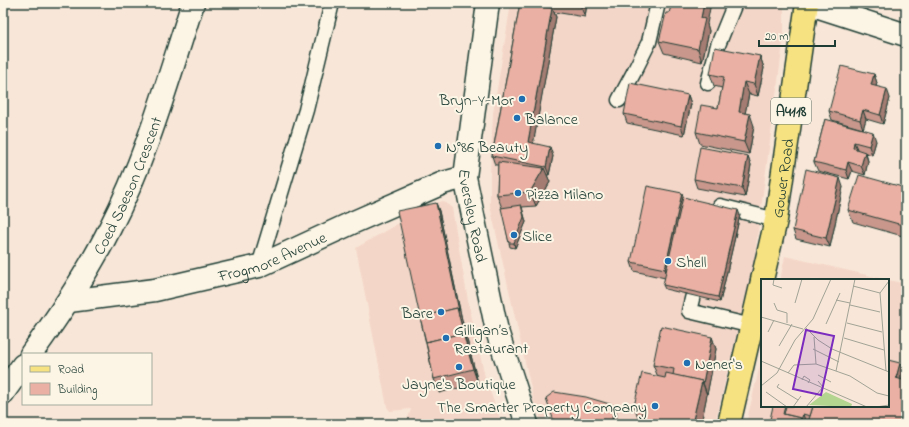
<svg xmlns="http://www.w3.org/2000/svg" width="909" height="427" viewBox="0 0 909 427" font-family="'Indie Flower',sans-serif">
  <style>
    .built { fill: #f4d6c8 }
    .lines { fill: none; stroke-linecap: round; stroke-linejoin: round }
    .service-casing { stroke: #1f3d34; stroke-width: 17 }
    .minor-casing { stroke: #1f3d34; stroke-width: 25 }
    .tertiary-casing { stroke: #1f3d34; stroke-width: 25 }
    .primary-casing { stroke: #1f3d34; stroke-width: 25 }
    .service { stroke: #fcf5e5; stroke-width: 14 }
    .minor { stroke: #fcf5e5; stroke-width: 22 }
    .tertiary { stroke: #fcf5e5; stroke-width: 22 }
    .primary { stroke: #f7e281; stroke-width: 22 }
    .wall { fill: #c9978c; stroke: #1f3d34 }
    .shaded-wall { fill: #a47b72; stroke: #1f3d34 }
    .building { fill: #eab0a3; stroke: #1f3d34 }
    .poi-dot { fill: #1f6fb2; stroke: #fcf5e5; stroke-width: 1.5 }
    .labels { text-anchor: middle; stroke-width: 4; stroke-linejoin: round; paint-order: stroke }
    .shield { fill: #fcf5e5; stroke: #617469; stroke-width: 1 }
    .shield-label { font-size: 15px; font-weight: bold; fill: #1f3d34 }
    .poi-label { font-size: 16px; fill: #1f3d34; stroke: #fcf5e5; text-anchor: start }
    .street-label { font-size: 16px; fill: #1f3d34; stroke: #fcf5e5 }
    .inset-road { fill: none; stroke: #a1a396; stroke-width: 1 }
    .view { fill: #7b2cbf; fill-opacity: 0.15; stroke: #7b2cbf; stroke-width: 2 }
    .inset-edge { fill: none; stroke: #1f3d34; stroke-width: 2 }
  </style>
  <rect width="100%" height="100%" fill="#f8e7d8"/>
  <filter id="ink" filterUnits="userSpaceOnUse"><feTurbulence type="fractalNoise" baseFrequency=".025" numOctaves="2"/><feDisplacementMap in="SourceGraphic" scale="8" xChannelSelector="R" yChannelSelector="G"/><feConvolveMatrix kernelMatrix="1 2 1 2 8 2 1 2 1" color-interpolation-filters="sRGB"/></filter>
  <g filter="url(#ink)">
    <g class="built">
      <path d="M511,3H784V36L754,261L715,424H543L534,402L490,206V174L493,113Z"/>
      <path d="M443,201L452,208L468,300L485,377L502,424H406L411,409L390,411L387,407L356,248L431,204Z"/>
      <path d="M785,256L906,284V424H746L762,356V406H888V280H780Z"/>
    </g>
    <g class="lines">
      <defs>
        <g id="service">
          <path d="M708,83L718,45L735,3"/>
          <path d="M619,100L634,72L649,42L658,3"/>
          <path d="M720,206L776,220"/>
          <path d="M259,266L306,110L332,3"/>
          <path d="M697,279L689,311L752,326"/>
        </g>
        <g id="minor">
          <path id="s1" d="M488,3L465,177L497,331L527,424"/>
          <path id="s2" d="M69,301L155,290L259,266L354,222L443,183L465,177"/>
          <path id="s3" d="M31,354C60,314 88,273 110,228C147,157 168,79 193,3"/>
          <path d="M3,393L23,365"/>
        </g>
        <path id="tertiary" d="M807,3L906,35"/>
        <g id="primary">
          <path id="s4" d="M762,280L776,220L807,3"/>
          <path d="M729,424L762,281"/>
        </g>
      </defs>
      <use href="#service" class="service-casing"/>
      <use href="#minor" class="minor-casing"/>
      <use href="#tertiary" class="tertiary-casing"/>
      <use href="#primary" class="primary-casing"/>
      <use href="#service" class="service"/>
      <use href="#minor" class="minor"/>
      <use href="#tertiary" class="tertiary"/>
      <use href="#primary" class="primary"/>
    </g>
    <g class="wall">
      <path d="M520,3H587L585,17L554,12L556,17L533,143L553,156L549,175H547L550,182L536,206L522,207L526,222L515,248L510,247L509,243L502,208L497,195L498,165H495L492,156Z"/>
      <path d="M707,24L709,31L702,62L664,53L659,41Z"/>
      <path d="M760,56L764,68L758,96L749,94L745,113L754,126L749,154L700,144L696,132L718,108L722,88L714,86L710,74Z"/>
      <path d="M874,74L877,83L876,86L890,98L883,124L866,119L863,129L832,120L829,111Z"/>
      <path d="M688,95L691,104L684,135L627,123L624,114Z"/>
      <path d="M825,119L876,141L872,155L866,153L868,161L865,175L852,171L849,179L818,171L814,162Z"/>
      <path d="M748,156L751,165L745,197L697,188L694,179Z"/>
      <path d="M843,187L830,247L796,239L793,230Z"/>
      <path d="M906,188V237L853,222L848,210Z"/>
      <path d="M683,197L740,215L720,302L665,289L663,285L665,278L634,271L631,262Z"/>
      <path d="M436,203L439,211L462,320L478,383L439,393L434,379L420,317Z"/>
      <path d="M712,337L716,349L701,424H641V420H639L634,406L658,377L653,365Z"/>
      <path d="M905,377L904,380L906,424H769Z"/>
    </g>
    <g class="shaded-wall">
      <path d="M581,3H587L585,17L580,5Z"/>
      <path d="M704,3H711L707,24L709,31L702,62L698,49L701,18Z"/>
      <path d="M552,8L556,17L532,151L528,142Z"/>
      <path d="M760,56L764,68L758,96L754,84Z"/>
      <path d="M874,74L877,83L874,94L871,85Z"/>
      <path d="M744,82L749,94L743,124L739,112Z"/>
      <path d="M887,89L890,98L883,124L880,115Z"/>
      <path d="M688,95L691,104L684,135L681,126Z"/>
      <path d="M863,110L866,119L863,129L860,120Z"/>
      <path d="M750,114L754,126L749,154L744,142Z"/>
      <path d="M873,132L876,141L872,155L869,146Z"/>
      <path d="M854,142L858,151L853,148Z"/>
      <path d="M550,147L553,156L549,175L546,167Z"/>
      <path d="M865,152L868,161L865,175L861,166Z"/>
      <path d="M748,156L751,165L745,197L742,188Z"/>
      <path d="M848,162L852,171L849,179L846,170Z"/>
      <path d="M544,168L550,182L536,206L530,192Z"/>
      <path d="M840,178L843,187L830,247L826,238Z"/>
      <path d="M682,193L685,202L668,278L665,269Z"/>
      <path d="M436,203L439,211L462,320L478,383L473,369L457,308Z"/>
      <path d="M521,205L526,222L515,248L514,243Z"/>
      <path d="M738,210L740,215L720,302L718,297Z"/>
      <path d="M712,337L716,349L707,395L703,383Z"/>
      <path d="M900,363L905,377L901,393L896,378Z"/>
      <path d="M702,381L707,395L701,424H692Z"/>
      <path d="M613,405L617,414L616,424H612Z"/>
      <path d="M803,414L806,424H799L801,418Z"/>
    </g>
    <g class="building">
      <path d="M520,3L552,8L528,142L550,147L546,167L492,156Z"/>
      <path d="M569,3H581L580,5Z"/>
      <path d="M672,3H704L701,18L705,19L698,49L659,41L666,13H669Z"/>
      <path d="M715,47L760,56L754,84L744,82L739,112L750,114L744,142L696,132L701,105L718,108L724,77L710,74Z"/>
      <path d="M841,66L874,74L871,85L887,89L880,115L863,110L860,120L829,111Z"/>
      <path d="M630,83L688,95L681,126L624,114Z"/>
      <path d="M825,119L873,132L869,146L854,142L853,148L865,152L861,166L848,162L846,170L814,162Z"/>
      <path d="M700,147L748,156L742,188L694,179Z"/>
      <path d="M498,162L544,168L530,192L497,195Z"/>
      <path d="M806,169L840,178L826,238L793,230Z"/>
      <path d="M859,175L906,188V226L848,210Z"/>
      <path d="M647,186L682,193L665,269L631,262Z"/>
      <path d="M683,197L738,210L718,297L663,285Z"/>
      <path d="M436,203L459,311L457,308L420,317L397,211Z"/>
      <path d="M521,205L524,217L514,243H509L501,208Z"/>
      <path d="M457,308L464,335L463,333L426,342L420,317Z"/>
      <path d="M661,326L712,337L703,383L702,381L673,375L674,369L653,365Z"/>
      <path d="M463,333L473,369L434,379L426,342Z"/>
      <path d="M888,360L900,363L896,378L906,381V424H813L808,423L813,406H888Z"/>
      <path d="M642,373L665,378L666,373L702,381L692,424H653L640,421L643,408L634,406Z"/>
      <path d="M554,392L586,397L613,405L612,424H555L546,398Z"/>
      <path d="M773,406H785L783,414L801,418L799,424H769Z"/>
      <path d="M786,406H813L810,416L803,414L801,420V418L784,414Z"/>
    </g>
  </g>
  <g class="poi-dot">
    <circle cx="522" cy="99" r="4"/>
    <circle cx="517" cy="118" r="4"/>
    <circle cx="438" cy="146" r="4"/>
    <circle cx="518" cy="193" r="4"/>
    <circle cx="514" cy="235" r="4"/>
    <circle cx="668" cy="261" r="4"/>
    <circle cx="441" cy="312" r="4"/>
    <circle cx="446" cy="338" r="4"/>
    <circle cx="687" cy="363" r="4"/>
    <circle cx="459" cy="367" r="4"/>
    <circle cx="655" cy="406" r="4"/>
  </g>
  <g class="labels">
    <rect class="shield" x="771" y="98" width="40" height="26" rx="3"/>
    <g class="shield-label">
      <text x="791" y="116">A4118</text>
    </g>
    <g class="poi-label">
      <text x="514" y="105" text-anchor="end">Bryn-Y-Mor</text>
      <text x="525" y="124">Balance</text>
      <text x="446" y="152">N°86 Beauty</text>
      <text x="526" y="199">Pizza Milano</text>
      <text x="522" y="241">Slice</text>
      <text x="676" y="267">Shell</text>
      <text x="433" y="318" text-anchor="end">Bare</text>
      <text x="454" y="335">Gilligan’s<tspan x="454" dy="18">Restaurant</tspan></text>
      <text x="695" y="369">Nener's</text>
      <text x="459" y="389" text-anchor="middle">Jayne's Boutique</text>
      <text x="647" y="412" text-anchor="end">The Smarter Property Company</text>
    </g>
    <g class="street-label">
      <text dy="6" stroke="none"><textPath href="#s4" startOffset="104">Gower Road</textPath></text>
      <text dy="6" stroke="none"><textPath href="#s3" startOffset="195">Coed Saeson Crescent</textPath></text>
      <text dy="6" stroke="none"><textPath href="#s1" startOffset="215">Eversley Road</textPath></text>
      <text dy="6" stroke="none"><textPath href="#s2" startOffset="209">Frogmore Avenue</textPath></text>
    </g>
  </g>
  <g transform="translate(761 279)">
    <rect width="128" height="128" fill="#f8e7d8"/>
    <path d="M65,113L91,125L90,128L48,126Z" fill="#b3d58f"/>
    <path class="inset-road" d="M13,0L12,6L21,9M92,7L119,14M75,21L89,24M13,24L16,31L26,34V44M34,24L41,0M89,26L119,33M0,38L42,50M86,44L121,53M65,45L79,14M45,49L57,61L71,70L128,93M7,53L13,41M53,58L55,85M83,59L123,71M18,67L31,45M52,70L78,83M0,82L106,128M75,92L94,0M125,92L119,14L128,2M27,94L33,86L55,85L89,97L116,114L128,117M57,96L70,103M41,101L43,97L49,101L47,104M18,105L16,108L37,121M0,107L16,94L34,61L52,40L70,0M5,113L26,128M32,128L40,117M45,128L62,108L57,102M115,128L128,126"/>
    <path class="view" d="M45,51L73,57L60,116L32,110Z"/>
    <rect width="128" height="128" class="inset-edge"/>
  </g>
  <rect width="909" height="427" fill="none" stroke="#fcf5e5" stroke-width="16"/>
  <rect x="8" y="8" width="893" height="411" fill="none" stroke="#1f3d34" stroke-width="1.5" filter="url(#ink)"/>
  <rect x="22" y="353" width="130" height="52" fill="#fcf5e5" stroke="#a4ab9e"/>
  <rect x="30" y="366" width="20" height="6" fill="#f7e281" stroke="#a4ab9e"/>
  <text x="58" y="373" font-size="12" fill="#1f3d34">Road</text>
  <rect x="30" y="383" width="20" height="12" fill="#eab0a3" stroke="#a4ab9e"/>
  <text x="58" y="393" font-size="12" fill="#1f3d34">Building</text>
  <path d="M759 40v6h76v-6" fill="none" stroke="#1f3d34" stroke-width="2"/>
  <text x="765" y="40" font-size="12" fill="#1f3d34" stroke="#fcf5e5" stroke-width="3" paint-order="stroke">20 m</text>
</svg>
